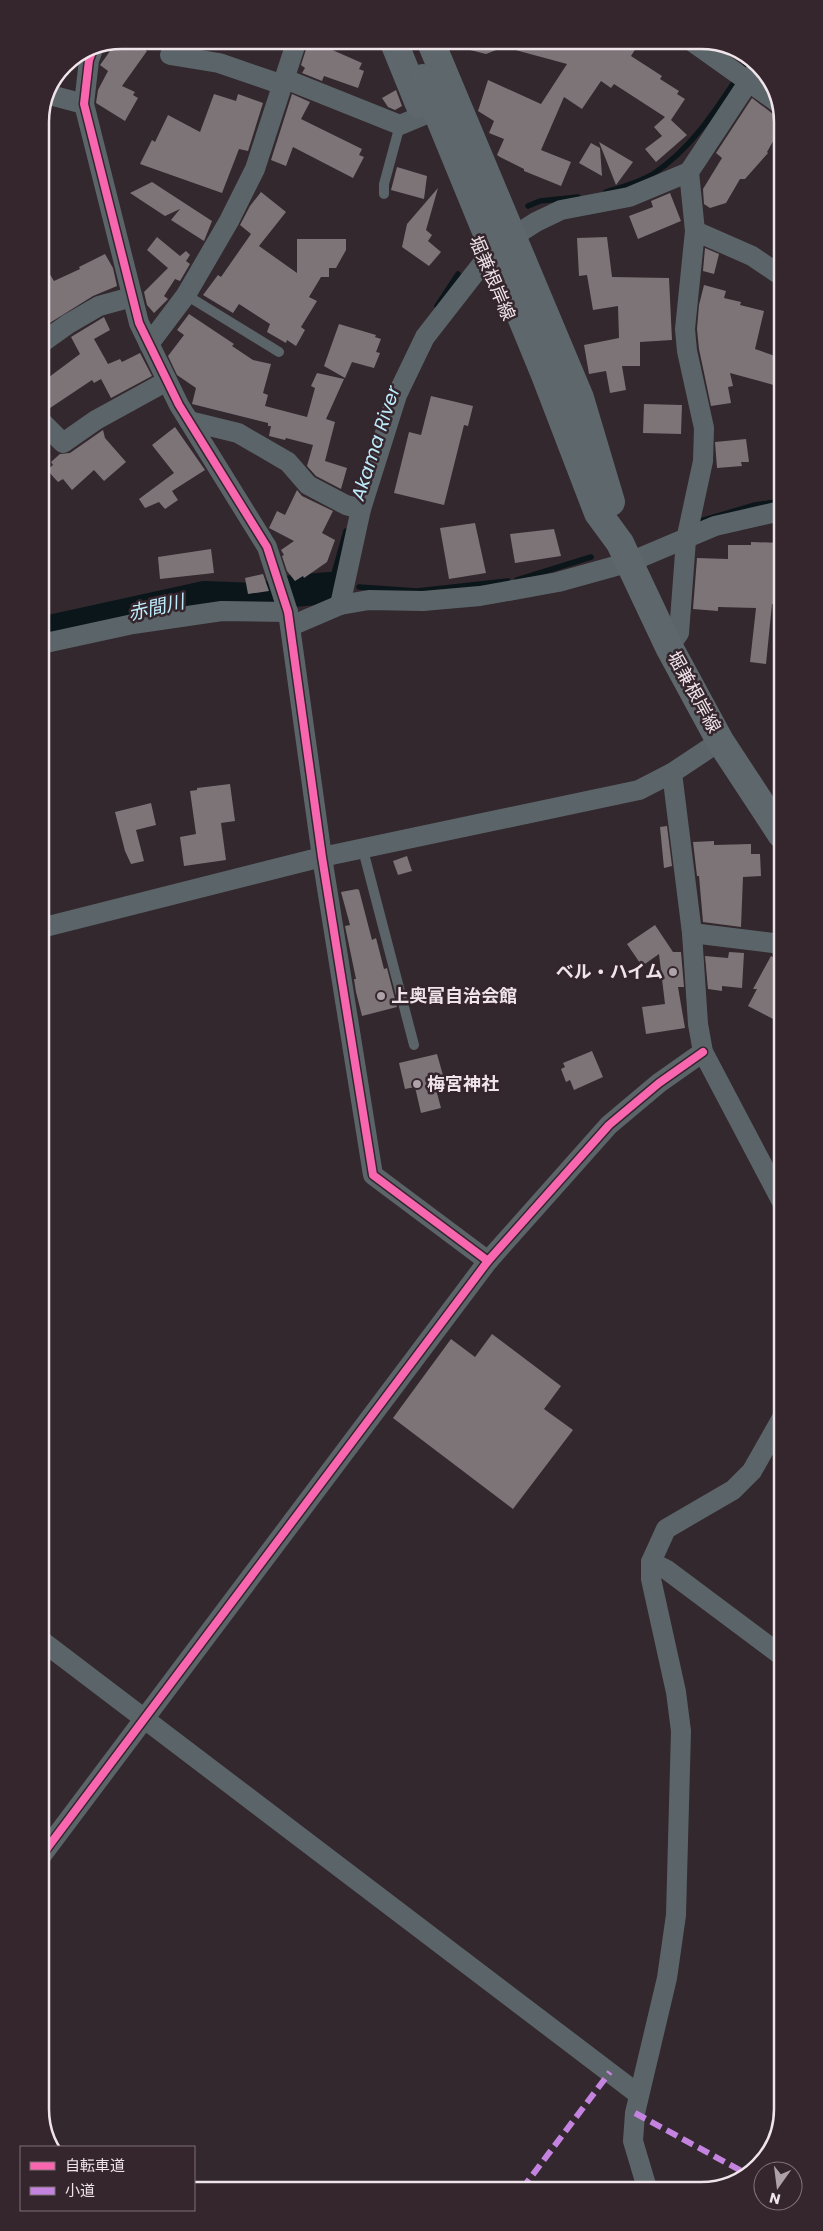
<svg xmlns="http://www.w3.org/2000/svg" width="823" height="2231" viewBox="0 0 823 2231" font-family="Poppins,'Noto Sans JP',sans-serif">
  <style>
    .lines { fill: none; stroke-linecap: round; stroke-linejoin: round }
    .stream { stroke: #0b161b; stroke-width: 5.5 }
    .river { stroke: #0b161b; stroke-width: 32 }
    .building { fill: #7d7478 }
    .lane { stroke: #5b6569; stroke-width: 10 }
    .street { stroke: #5b6569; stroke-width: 20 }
    .secondary { stroke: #5d676c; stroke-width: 28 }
    .quiet { stroke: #c483df; stroke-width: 6; stroke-dasharray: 12 6; stroke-linecap: butt }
    .cycleway-casing { stroke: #35252c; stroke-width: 11 }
    .cycleway { stroke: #f766af; stroke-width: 8 }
    .poi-dot { fill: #ada2a7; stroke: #35252c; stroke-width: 2 }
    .labels { text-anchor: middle; stroke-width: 5; stroke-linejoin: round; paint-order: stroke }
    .street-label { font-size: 18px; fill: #efe4e9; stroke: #35252c }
    .poi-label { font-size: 18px; font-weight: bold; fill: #efe4e9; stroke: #35252c; text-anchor: start }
    .water-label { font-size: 19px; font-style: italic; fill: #bcecfc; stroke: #35252c }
    .rim { fill: none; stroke: #efe4e9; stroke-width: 2.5 }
  </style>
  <rect width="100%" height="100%" fill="#32282d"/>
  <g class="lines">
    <g class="stream">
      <path d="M606,192C622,187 638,183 653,174C696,146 722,100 750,58"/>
      <path d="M528,206L540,201L578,197"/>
      <path d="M437,306L458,274"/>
      <path d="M697,522L755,505L781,501"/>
      <path d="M517,580L591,557"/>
      <path d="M359,587L417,591L508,581"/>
      <path d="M330,588L346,531"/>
    </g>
    <g class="river">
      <path d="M292,591L330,588"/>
      <path d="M41,633L205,597L259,599L272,596"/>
    </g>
  </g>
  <g class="building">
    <path d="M125,40H132L147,51L122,86L135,92L133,95L138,98L125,121L96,103L98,90L108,71L100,65L113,47L117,50Z"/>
    <path d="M309,40H323L321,45L362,63L359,69L364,71L358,88L324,76L322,81L302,73L305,68L301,65Z"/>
    <path d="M451,40H624L636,48L631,56L662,76L660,79L679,91L677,94L685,99L671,120L687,135L656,162L645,149L662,136L654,127L665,117L614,84L611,88L601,81L582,109L564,97L541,150L571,162L561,186L524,171V169L500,157L497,155L504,139L489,133L494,121L478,111L488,80L541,104L567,64L504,47L486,54L450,45Z"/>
    <path d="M396,90L402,106L395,110L388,107L382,98Z"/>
    <path d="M214,94L236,101L238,94L263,103L248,151L239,149L222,193L140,164L152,140L155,142L168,115L200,132Z"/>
    <path d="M292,94L310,102L301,119L362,149L359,155L364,157L353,178L293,147L286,166L271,160Z"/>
    <path d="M752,98L773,114L780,116V129L767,152L768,153L745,179H740L726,203L710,208L704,204L703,189L722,158L716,153Z"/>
    <path d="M599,142L633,162L616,185Z"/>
    <path d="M591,143L600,148L602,176L579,163Z"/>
    <path d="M397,167L427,176L424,199L391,190Z"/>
    <path d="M152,182L212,221L204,241L171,220L180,209L165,216L130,193Z"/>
    <path d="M438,188L426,230L432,235L428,241L441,252L429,266L402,247L407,224Z"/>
    <path d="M261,192L286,212L259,246L297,273V239H346V250L336,268H329V277H321L309,297L317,301L301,327L305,330L296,346L287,340L286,343L267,332L270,324L239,304L233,313L203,295L218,275L221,277L251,234L240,225L250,206Z"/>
    <path d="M670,193L681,221L638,239L629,216L653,207L651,201Z"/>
    <path d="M157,237L180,256L186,251L190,255L186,261L190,264L180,281L175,279L164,296L168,299L154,313L147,305L144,292L168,268L147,250Z"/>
    <path d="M607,237L612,277L669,278L672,340L640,342V366H622L626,390L610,393L606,371L589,374L584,345L619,338L618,306L593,310L587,275L579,276L577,238Z"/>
    <path d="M705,248L719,254L714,274L703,271Z"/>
    <path d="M105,254L113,268L117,286L93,296L40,329V258L54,281L80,269L79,267Z"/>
    <path d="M704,285L726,291L724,298L741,302L740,305L764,311L755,349L781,358V387L730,373L733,386L728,387L731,403L711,406L699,349L697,329L699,305Z"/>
    <path d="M189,314L234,344L232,346L253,360L271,364L263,393L268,395L265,406L307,417L315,388L311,386L317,373L344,379L326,419L335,422L325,461L347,468L341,489L316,476L307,466L313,445L286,438L285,440L269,436L271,426H268V423L192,404L196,388L177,375L168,356L184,335L177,330Z"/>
    <path d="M104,317L110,330L94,339L108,364L120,359L122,362L140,353L152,376L111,398L101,379L94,383L92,380L50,408L48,405L41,409V383L80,354L71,337Z"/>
    <path d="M339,324L376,335L375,337L381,339L376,352L380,353L374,368L352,362L345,378L324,366Z"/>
    <path d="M431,396L473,406L468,426L464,425L444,505L394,493L409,432L421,435Z"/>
    <path d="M644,404L682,405L681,434L643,433Z"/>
    <path d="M175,427L205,470L172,491L178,500L165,509L159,502L145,508L139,499L174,473L152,445Z"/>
    <path d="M103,430L105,438L126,462L104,481L94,470L72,490L63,479L58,482L47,470L53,465L51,462L60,454L70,453Z"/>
    <path d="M746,439L749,462H741L742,466L717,468L715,442Z"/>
    <path d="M297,490L302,496L333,511L322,533L335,540L327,562L304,578L303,576L295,581L287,571L282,556L284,555L281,550L294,541L269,528L277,511L285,515Z"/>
    <path d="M475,523L486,573L449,579L440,528Z"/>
    <path d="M554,529L561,556L515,563L510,534Z"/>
    <path d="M751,542L781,543V571H777L774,604H772L766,664L750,662L756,608L718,607V611L693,609L697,558L728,559V545H751Z"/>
    <path d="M211,549L214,573L160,579L158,557Z"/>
    <path d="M263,574L269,591L248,594L245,578Z"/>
    <path d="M230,784L235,821L221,823L226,860L184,866L180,837L196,834L190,791L197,790V788Z"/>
    <path d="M151,803L156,825L136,830L144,861L131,864L125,851L115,812Z"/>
    <path d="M667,826L672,866L664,868L660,827Z"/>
    <path d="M714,841V845L751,844V854H760L761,876L743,877L741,927L703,922L699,876H697L693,842Z"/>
    <path d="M407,856L412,871L398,875L393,861Z"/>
    <path d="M357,889L359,890L372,940L376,938L384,969L387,968L397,1007L362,1016L356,992L354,979H356L345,926L350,925L341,892Z"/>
    <path d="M655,925L673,952H681L684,987H678L685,1028L646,1034L642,1007L665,1004L659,954L642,966L627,944Z"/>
    <path d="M729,952L744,953L742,988L722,986V991L708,989L705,956L728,958Z"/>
    <path d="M771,956L781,962V1009L775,1020L748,1006L757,989H753Z"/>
    <path d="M592,1051L603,1077L574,1090L570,1080L566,1082L561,1069L565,1067L563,1063Z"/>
    <path d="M437,1054L444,1079L434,1082L441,1108L421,1113L415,1087L405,1089L399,1063Z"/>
    <path d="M492,1334L561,1386L544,1409L573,1430L513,1509L393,1418L451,1339L475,1357Z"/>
  </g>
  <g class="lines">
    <g class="lane">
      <path d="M384,194V184L400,125"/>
      <path d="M186,295L279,352"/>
      <path d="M363,850L414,1045"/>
    </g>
    <g class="street">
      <path d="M690,40L780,104"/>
      <path d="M92,52L89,60L84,104L139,323L179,405L267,547L288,612L322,857L373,1175L488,1261"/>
      <path d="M170,55L219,63L283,85"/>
      <path d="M285,79L400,125L424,115"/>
      <path d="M50,95L84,104"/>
      <path d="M695,231L752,256L780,275"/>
      <path d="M514,236L536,222L561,210L629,197L689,172"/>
      <path d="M40,344L68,324L99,306L132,297"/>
      <path d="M149,344L186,295L229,221L255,169L297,40"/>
      <path d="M41,421L63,443L96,420L167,381"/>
      <path d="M189,421L238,433L288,462L308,485L346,505L361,509"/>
      <path d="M340,605L361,509L397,395L425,337L485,260"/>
      <path d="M291,626L340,605L369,600L423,601L480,596L558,582L630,562L715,526L781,511"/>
      <path d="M41,644L133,624L222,611L288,612"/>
      <path d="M669,647L679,633L686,540L703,461L704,428L687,351L685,329L695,231L689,172L759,66"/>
      <path d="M672,773L692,933L698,1024L703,1052L782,1202"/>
      <path d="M41,928L322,857L639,790L672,773L720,741"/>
      <path d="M692,933L781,944"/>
      <path d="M651,1562L667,1570L782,1656"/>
      <path d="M42,1641L638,2094"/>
      <path d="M42,1855L488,1261L609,1125L659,1083L703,1052"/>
      <path d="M647,2188L633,2141L635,2113L667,1978L676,1915L681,1731L676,1692L651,1579V1562L666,1529L733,1490L752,1471L782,1418"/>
    </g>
    <g class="secondary">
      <path d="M393,40L419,104"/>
      <path d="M430,40L580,398L611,502"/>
      <path d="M423,78L545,375L598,513L620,543L669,647L720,741L781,834"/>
    </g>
    <g class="quiet">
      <path d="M635,2113L745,2173"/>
      <path d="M522,2189L610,2072"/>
    </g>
    <defs>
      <g id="cycleway">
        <path d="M92,52L89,60L84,104L139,323L179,405L267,547L288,612L322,857L373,1175L488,1261"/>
        <path d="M42,1855L488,1261L609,1125L659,1083L703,1052"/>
      </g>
    </defs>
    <use href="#cycleway" class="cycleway-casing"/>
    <use href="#cycleway" class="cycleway"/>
  </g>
  <g class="poi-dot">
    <circle cx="673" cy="972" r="5"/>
    <circle cx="381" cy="996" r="5"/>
    <circle cx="417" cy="1084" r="5"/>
  </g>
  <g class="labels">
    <g class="street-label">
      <text transform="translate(492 278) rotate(67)" y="6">堀兼根岸線</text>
      <text transform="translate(694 692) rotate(61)" y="6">堀兼根岸線</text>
    </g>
    <g class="poi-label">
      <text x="663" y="978" text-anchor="end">ベル・ハイム</text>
      <text x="391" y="1002">上奥富自治会館</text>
      <text x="427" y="1090">梅宮神社</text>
    </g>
    <g class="water-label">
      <text transform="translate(375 443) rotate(-72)" y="7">Akama River</text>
      <text transform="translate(156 607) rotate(-13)" y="7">赤間川</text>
    </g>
  </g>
  <path d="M0 0H823V2231H0ZM122 49H701A73 73 0 0 1 774 122V2109A73 73 0 0 1 701 2182H122A73 73 0 0 1 49 2109V122A73 73 0 0 1 122 49Z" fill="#35252c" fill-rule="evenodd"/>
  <path class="rim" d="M122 49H701A73 73 0 0 1 774 122V2109A73 73 0 0 1 701 2182H122A73 73 0 0 1 49 2109V122A73 73 0 0 1 122 49Z"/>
  <rect x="20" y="2146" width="175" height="65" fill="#35252c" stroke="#7f7178"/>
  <rect x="30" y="2162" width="25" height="8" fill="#f766af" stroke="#7f7178"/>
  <text x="65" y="2171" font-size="15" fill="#efe4e9">自転車道</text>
  <rect x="30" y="2187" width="25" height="8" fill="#c483df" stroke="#7f7178"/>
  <text x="65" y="2196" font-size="15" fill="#efe4e9">小道</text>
  <g transform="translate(778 2186) rotate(194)"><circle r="24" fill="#35252c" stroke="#7f7178"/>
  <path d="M0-4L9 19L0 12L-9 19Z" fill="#ada2a7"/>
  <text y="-8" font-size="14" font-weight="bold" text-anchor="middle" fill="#efe4e9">N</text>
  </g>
</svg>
